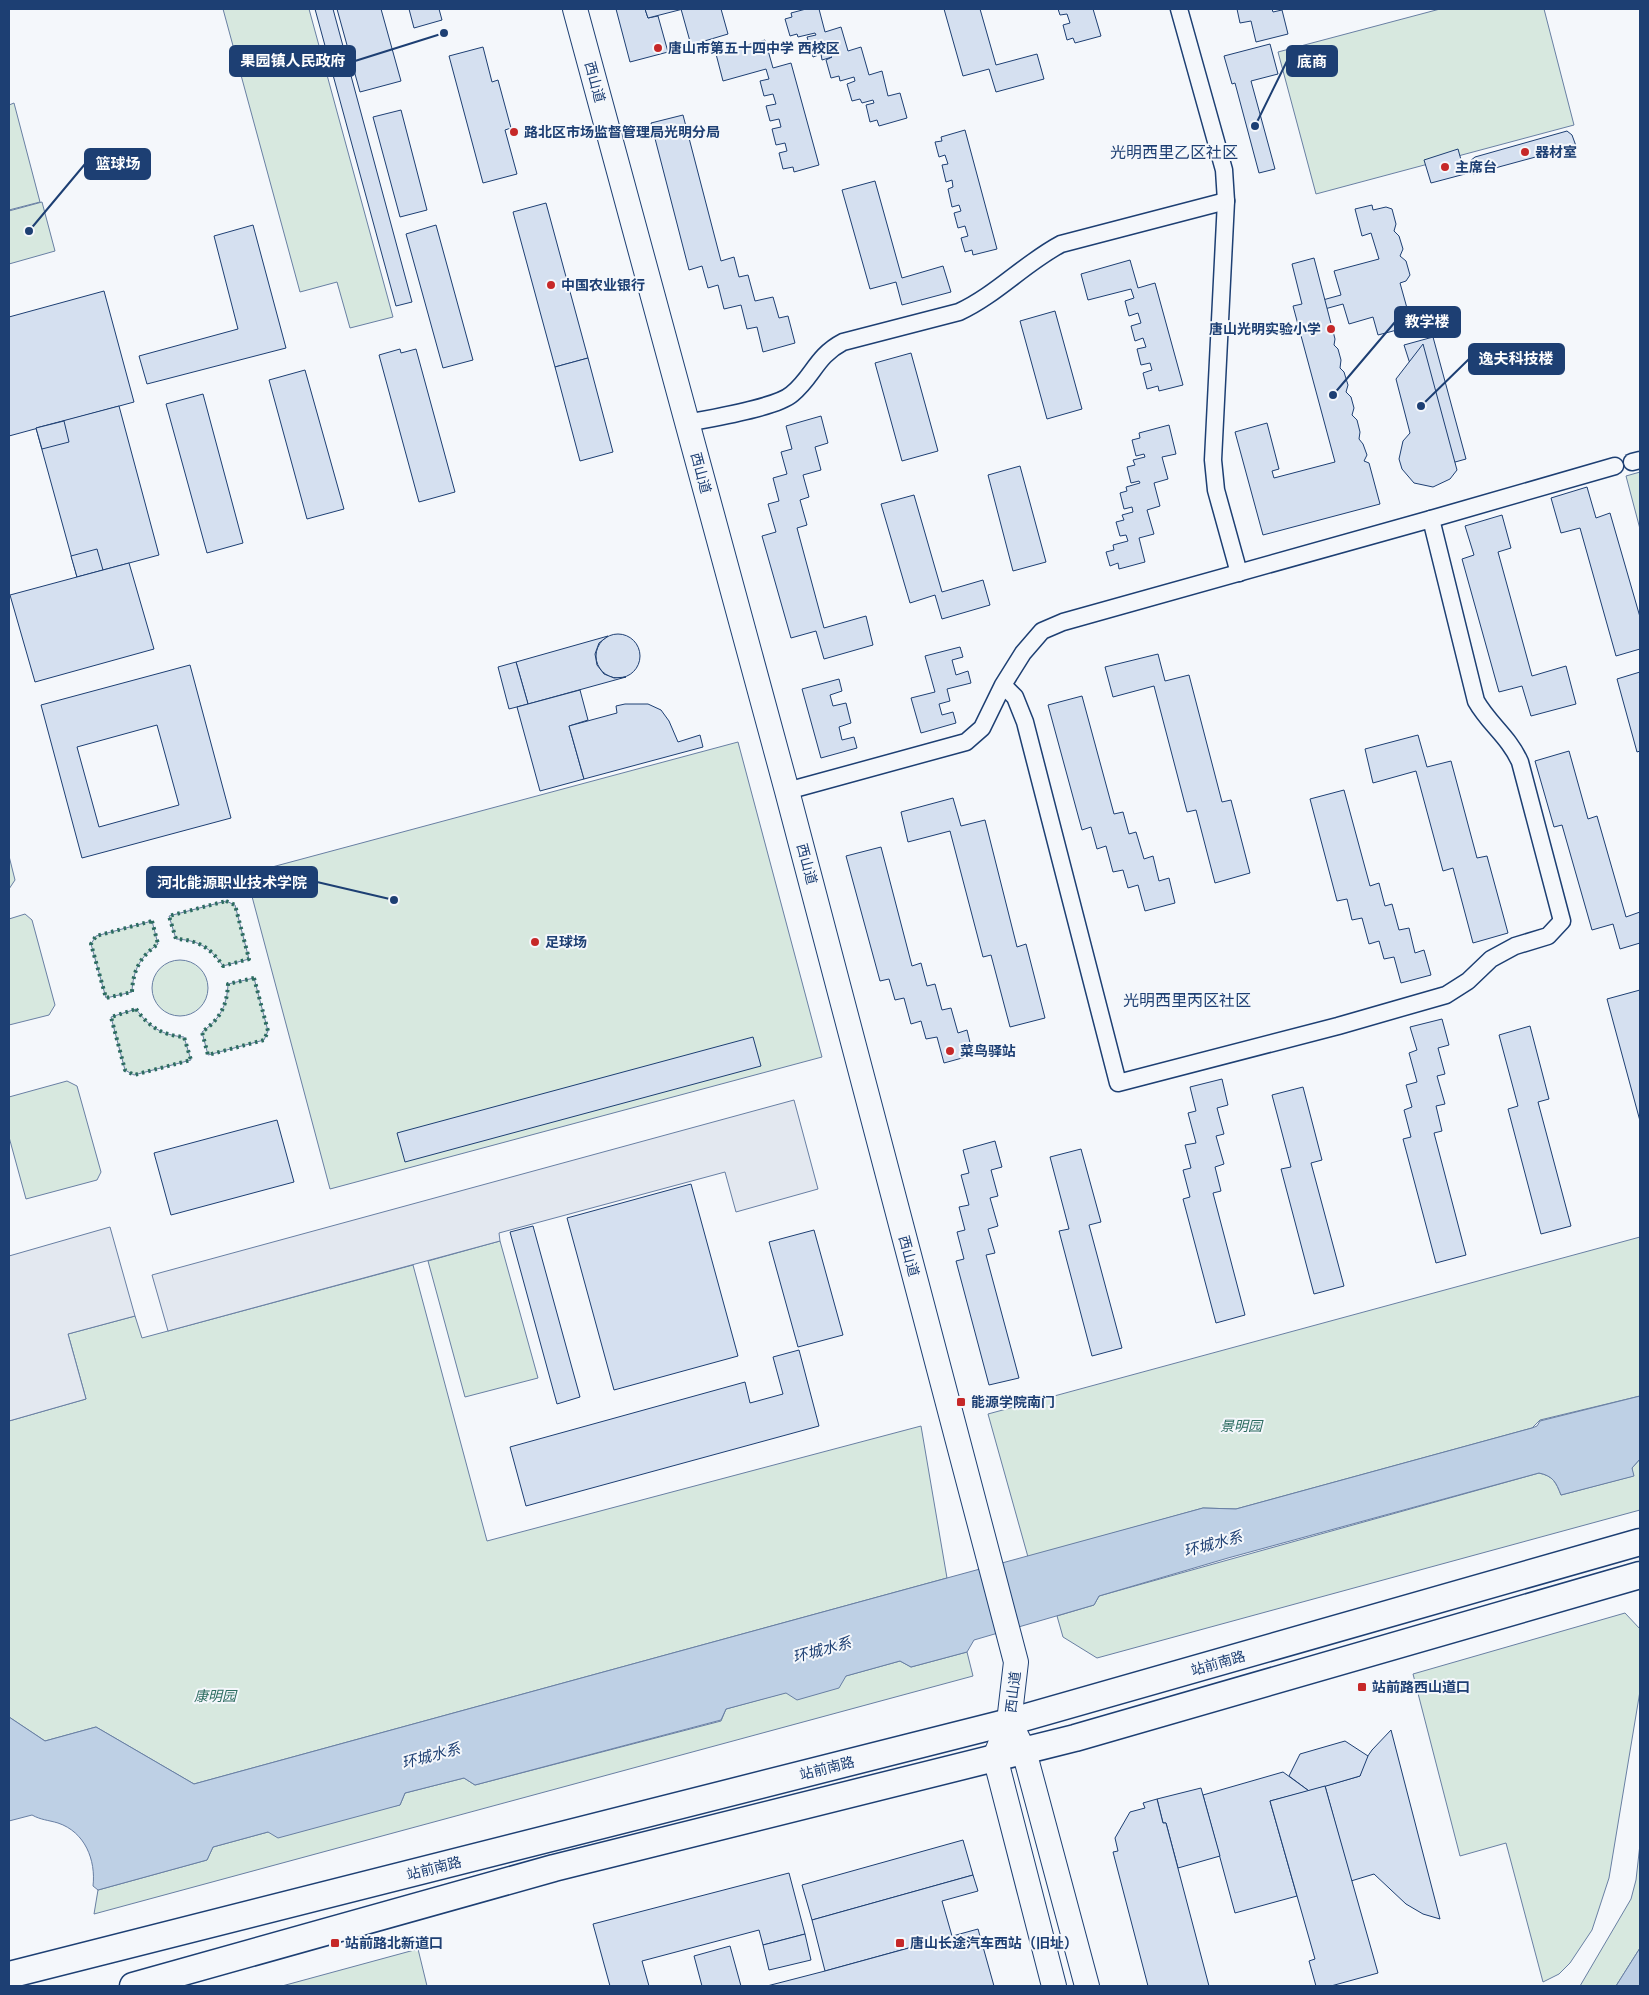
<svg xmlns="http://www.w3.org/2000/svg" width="1649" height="1995" viewBox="0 0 1649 1995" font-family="'Libre Baskerville','Noto Sans SC',serif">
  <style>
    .green { fill: #d7e8df; stroke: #687fa3 }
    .parking { fill: #e3e8f0; stroke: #687fa3 }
    .water { fill: #bed0e5; stroke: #687fa3 }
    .building { fill: #d5e0f0; stroke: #1d3f73; fill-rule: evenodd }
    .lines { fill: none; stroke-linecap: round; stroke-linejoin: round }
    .street-casing { stroke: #1d3f73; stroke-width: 19 }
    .secondary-casing { stroke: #1d3f73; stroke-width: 26 }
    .primary-casing { stroke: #1d3f73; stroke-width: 29 }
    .street { stroke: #f4f7fb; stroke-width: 16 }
    .secondary { stroke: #f4f7fb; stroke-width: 24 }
    .primary { stroke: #f4f7fb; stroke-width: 26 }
    .hedge { stroke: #2c6c60; stroke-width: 4; stroke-dasharray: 2.5 4; stroke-linecap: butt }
    .poi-dot { fill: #c62828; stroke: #f4f7fb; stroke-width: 2 }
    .labels { text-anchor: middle; stroke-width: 4; stroke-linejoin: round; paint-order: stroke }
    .poi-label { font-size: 14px; font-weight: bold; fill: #1d3f73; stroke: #f4f7fb; text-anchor: start }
    .street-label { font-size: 14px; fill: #1d3f73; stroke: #f4f7fb }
    .park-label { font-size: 14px; font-style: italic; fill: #2c6c60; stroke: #f4f7fb }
    .water-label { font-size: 15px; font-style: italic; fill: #1d3f73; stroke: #f4f7fb }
    .quarter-label { font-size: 16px; fill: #1d3f73; stroke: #f4f7fb }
    .leader { fill: none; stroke: #1d3f73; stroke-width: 2 }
    .callout-dot { fill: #1d3f73; stroke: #f4f7fb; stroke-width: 2 }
    .callout { fill: #1d3f73; stroke: #1d3f73; stroke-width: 2 }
    .callout-label { font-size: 15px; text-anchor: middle; font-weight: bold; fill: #fff }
  </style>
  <rect width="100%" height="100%" fill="#f4f7fb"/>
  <g class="green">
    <path d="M223,9H309L393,317L350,328L337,282L300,292Z"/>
    <path d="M1440,9H1544L1574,125L1316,194L1278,52Z"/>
    <path d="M14,103L40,202L9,210V105Z"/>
    <path d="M42,202L55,251L9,264V211Z"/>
    <path d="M1640,472V529L1626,476Z"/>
    <path d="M738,742L822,1057L330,1189L246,874Z"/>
    <path d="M9,856L15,880L9,889Z"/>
    <path d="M226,901L235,905L249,959L223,966C211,948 198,940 176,939L169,916Z"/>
    <path d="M25,914L32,920L55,1005L49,1015L9,1025V919Z"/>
    <path d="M152,921L158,944C140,957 133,970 132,992L106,998L91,944L96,936Z"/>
    <circle cx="180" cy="988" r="28"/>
    <path d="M254,978L268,1031L264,1040L208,1055L202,1032C220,1019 227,1006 228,984Z"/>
    <path d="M136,1009C149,1027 162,1035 184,1037L191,1060L134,1075L125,1070L111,1017Z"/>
    <path d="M67,1081L77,1086L101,1172L97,1180L26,1199L9,1137V1097Z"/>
    <path d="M1640,1237V1396L1540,1420L1532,1428L1236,1509L1203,1508L1028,1557L988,1414Z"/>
    <path d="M500,1241L538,1378L465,1397L428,1261Z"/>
    <path d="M413,1265L487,1541L921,1426L947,1578L194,1784L96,1727L45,1741L9,1717V1421L86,1399L68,1334L135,1316L142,1338Z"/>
    <path d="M1640,1459V1510L1097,1658L1063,1637L1057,1616L1094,1605L1099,1596L1539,1473C1553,1476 1556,1482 1561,1495L1633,1476L1632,1468Z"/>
    <path d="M1625,1613L1640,1629V1691L1609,1878L1592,1930L1570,1963L1559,1974L1543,1982L1506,1843L1460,1856L1413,1674Z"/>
    <path d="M967,1652L973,1676L94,1914L98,1890L207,1860L213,1847L268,1832L400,1805L405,1793L464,1778L475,1785L721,1721L726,1709L900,1661L911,1667Z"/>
    <path d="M1640,1844V1948L1616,1986H1580L1631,1899L1636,1880Z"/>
    <path d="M418,1949L427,1986H282Z"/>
  </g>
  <g class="parking">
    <path d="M794,1100L818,1189L736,1212L725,1172L499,1233L500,1241L168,1331L152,1275Z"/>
    <path d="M110,1227L135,1316L68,1334L86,1399L9,1421V1256Z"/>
  </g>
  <g class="water">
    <path d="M1640,1396V1459L1632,1468L1634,1476L1561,1495C1556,1482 1553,1476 1539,1473L1228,1558L1099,1596L1094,1605L974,1640L967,1652L911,1667L900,1661L846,1676L839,1688L797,1700L786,1693L726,1709L721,1720L475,1785L464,1778L405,1793L400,1805L278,1838L268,1832L213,1847L207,1860L98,1890L93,1886C96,1860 85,1832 58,1823C48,1820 41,1820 32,1815L9,1821V1717L45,1741L96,1727L194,1784L1203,1508L1236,1509L1532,1428L1537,1426L1540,1421Z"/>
    <path d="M1640,1948V1986H1616Z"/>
  </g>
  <g class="building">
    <path d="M315,9H333L412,302L396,306Z"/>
    <path d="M337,9H381L401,81L360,92Z"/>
    <path d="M409,9H439L442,20L414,28Z"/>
    <path d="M616,9H645L648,18L658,16L668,52L630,62Z"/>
    <path d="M645,9H683L648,18Z"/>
    <path d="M681,9H721L728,34L691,45Z"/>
    <path d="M806,9H819L825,32L841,27L848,51L861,47L869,75L882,71L888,96L900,93L907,118L879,126L877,120L870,122L866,105L874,103L873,100L862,103L860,99L852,101L847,84L855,81L854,77L840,81L839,76L831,78L826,60L832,57L822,60L821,54L813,57L807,37L816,35L815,33L798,37L797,34L790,36L785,19L792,17L791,13Z"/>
    <path d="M944,9H980L996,65L1037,54L1044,79L996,92L989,69L963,76Z"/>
    <path d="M1058,9H1093L1101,36L1075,43L1073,38L1067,40L1063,25L1070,23L1067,14L1060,15Z"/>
    <path d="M1237,9H1272L1273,12L1282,10L1288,34L1256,42L1251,21L1240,23Z"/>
    <path d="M765,40L773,68L791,63L819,165L794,172L793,167L783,169L779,153L787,151L785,143L776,145L772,129L781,127L779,119L770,121L766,106L776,104L773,94L764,96L760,81L769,79L766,69L723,81L716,54Z"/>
    <path d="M1270,44L1278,74L1251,81L1275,169L1259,173L1235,83L1232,84L1224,56Z"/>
    <path d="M483,47L492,82L498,80L511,128L505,130L517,174L483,183L449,56Z"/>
    <path d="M401,110L427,210L400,217L373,117Z"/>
    <path d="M683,115L721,261L734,257L739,277L748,275L755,301L773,297L779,318L788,316L795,343L763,352L757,327L747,329L741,305L724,309L718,285L708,288L702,266L689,270L651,123Z"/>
    <path d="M965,130L997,249L973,255L972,250L965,252L961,238L968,236L965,226L958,228L954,213L961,211L959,205L952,207L948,189L953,187L952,180L946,182L942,165L948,164L945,155L939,157L935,142L942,141L941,137Z"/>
    <path d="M1567,131L1572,135L1576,146L1473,174L1470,161L1475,157Z"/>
    <path d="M1458,149L1465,174L1431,183L1424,160Z"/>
    <path d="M875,181L902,278L943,266L951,292L902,305L896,282L870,289L842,190Z"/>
    <path d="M546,203L588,358L555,367L513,212Z"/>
    <path d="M1372,205L1373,210L1386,207L1392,209L1396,224L1394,231L1399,236L1403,249L1400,256L1406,261L1410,275L1406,281L1400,283L1412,326L1378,335L1373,317L1349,324L1343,304L1321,310L1319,301L1341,295L1334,271L1379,259L1371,233L1362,236L1355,209Z"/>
    <path d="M253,225L286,348L147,384L139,356L238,329L214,236Z"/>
    <path d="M436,225L473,360L443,368L406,234Z"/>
    <path d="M1314,258L1335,339L1334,345L1338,349L1341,360L1340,368L1344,372L1348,385L1346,392L1351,397L1354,408L1352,415L1357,420L1360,432L1359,439L1363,444L1367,455L1364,461L1369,463L1380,504L1263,535L1235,432L1267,423L1279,469L1272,471L1274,478L1335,462L1293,306L1302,304L1292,264Z"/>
    <path d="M1130,260L1138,288L1155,283L1183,385L1159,391L1158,386L1147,389L1143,373L1152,370L1150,363L1141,365L1137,349L1146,347L1143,338L1135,341L1131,326L1141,323L1138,313L1129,316L1125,301L1134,298L1131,289L1088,300L1081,274Z"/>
    <path d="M104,291L134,402L9,436V317Z"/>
    <path d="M1055,311L1082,409L1047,419L1020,321Z"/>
    <path d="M1433,337L1466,459L1437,467L1418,393L1406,389L1403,377L1411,367L1404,345Z"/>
    <path d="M1423,344L1457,470L1450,479L1433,487L1414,483L1402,469L1399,459L1403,441L1410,433L1396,379Z"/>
    <path d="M400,349L401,353L416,349L455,492L419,502L379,355Z"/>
    <path d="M911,353L938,451L902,461L875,363Z"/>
    <path d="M588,358L613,452L580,461L555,367Z"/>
    <path d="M305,370L344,509L307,519L269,380Z"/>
    <path d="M203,394L243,543L207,553L166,404Z"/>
    <path d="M119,406L159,555L77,577L36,428Z"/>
    <path d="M821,416L828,443L815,447L821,470L803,475L809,497L800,500L807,525L797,528L824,628L866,616L873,645L824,659L816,631L791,638L762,536L776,532L768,504L779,501L773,478L787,474L781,452L792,449L786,426Z"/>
    <path d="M64,421L69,442L42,449L36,428Z"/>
    <path d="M1169,425L1176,454L1162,457L1168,479L1154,483L1160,506L1147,510L1154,534L1139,538L1145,562L1119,569L1118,563L1110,566L1106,552L1114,550L1113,545L1128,541L1126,535L1120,536L1116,522L1124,520L1122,515L1133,512L1132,507L1124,509L1120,493L1127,491L1126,487L1140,483L1139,481L1131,483L1127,467L1135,465L1133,460L1145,457L1144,454L1136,456L1132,440L1140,438L1139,433Z"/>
    <path d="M1020,466L1046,562L1013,571L988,475Z"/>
    <path d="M1587,487L1596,518L1610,513L1640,617V649L1616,656L1580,528L1561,533L1551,498Z"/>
    <path d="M914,495L942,592L983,580L990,605L942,619L935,595L910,603L881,504Z"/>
    <path d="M1502,515L1511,548L1498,552L1532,676L1566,666L1576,704L1531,716L1522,686L1499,692L1462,559L1474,555L1465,526Z"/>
    <path d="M97,549L103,570L77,577L71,556Z"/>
    <path d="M129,563L154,649L35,682L10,595Z"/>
    <circle cx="618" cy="656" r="22"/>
    <path d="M608,636L599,643L595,654L597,665L604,674L614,678L626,677L528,704L516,662Z"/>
    <path d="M960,647L963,657L952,660L956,675L968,671L971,683L947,689L950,701L939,704L942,715L953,712L956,723L921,733L911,698L935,692L925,656Z"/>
    <path d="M1158,654L1165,681L1189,675L1222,802L1231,800L1250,873L1215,883L1196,810L1187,812L1154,686L1113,697L1105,667Z"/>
    <path d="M516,662L528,704L509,709L498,667Z"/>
    <path d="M190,665L231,818L82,858L41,705ZM157,725L179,805L99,827L77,747Z"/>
    <path d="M1640,672V751L1637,752L1617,679Z"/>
    <path d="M839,679L842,691L830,695L833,706L846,703L851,723L839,727L842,740L854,737L857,748L821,758L802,689Z"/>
    <path d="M580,690L588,720L569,726L584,779L540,791L517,707Z"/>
    <path d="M1082,696L1114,814L1123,812L1129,834L1136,832L1144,859L1153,856L1159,881L1169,878L1175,903L1145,911L1138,885L1128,888L1123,870L1113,872L1106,846L1097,849L1091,827L1082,830L1048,705Z"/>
    <path d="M625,704H648L661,710L669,721L678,742L700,735L703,747L584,779L569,726L617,713L616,706Z"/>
    <path d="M1418,735L1427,767L1451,761L1477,858L1487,856L1508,933L1473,943L1453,868L1443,871L1416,771L1373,783L1365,749Z"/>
    <path d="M1569,751L1588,819L1597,816L1626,917L1640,912V943L1620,949L1613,924L1592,930L1562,825L1554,827L1535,761Z"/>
    <path d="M1344,790L1370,886L1379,883L1385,906L1392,904L1399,930L1409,928L1415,953L1424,950L1431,975L1401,983L1394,957L1384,959L1379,941L1369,944L1362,918L1352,920L1347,899L1337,901L1310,799Z"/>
    <path d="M953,798L961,826L985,820L1017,947L1026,944L1045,1018L1010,1027L991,955L983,957L950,831L908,842L901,812Z"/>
    <path d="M881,847L912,966L921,963L927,986L935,984L942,1010L951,1008L958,1033L967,1030L973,1055L944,1063L937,1037L926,1039L921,1021L911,1024L904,998L895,1000L889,979L880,981L846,856Z"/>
    <path d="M1640,990V1121L1607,999Z"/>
    <path d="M1442,1019L1449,1045L1438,1048L1445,1074L1437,1076L1445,1104L1436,1106L1442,1131L1434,1133L1466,1255L1436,1263L1403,1139L1411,1137L1404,1110L1412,1107L1406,1085L1417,1082L1409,1053L1417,1050L1410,1027Z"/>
    <path d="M1530,1026L1549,1099L1538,1102L1571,1226L1541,1234L1508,1109L1518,1106L1499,1035Z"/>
    <path d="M753,1037L761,1066L405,1162L397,1133Z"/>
    <path d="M1222,1079L1228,1105L1217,1108L1224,1134L1216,1136L1224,1164L1215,1167L1221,1191L1213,1193L1245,1315L1216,1323L1183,1199L1190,1197L1183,1170L1191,1168L1185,1145L1196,1143L1188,1113L1196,1111L1190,1087Z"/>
    <path d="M1303,1087L1322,1160L1311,1163L1344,1286L1314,1294L1281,1169L1291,1167L1272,1095Z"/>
    <path d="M277,1120L294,1182L171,1215L154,1153Z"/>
    <path d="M995,1141L1002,1167L991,1170L998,1196L990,1198L998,1226L988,1229L995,1253L986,1255L1019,1378L989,1385L956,1261L964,1259L957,1232L965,1230L959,1207L969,1205L961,1175L969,1173L963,1150Z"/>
    <path d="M1081,1149L1101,1222L1089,1225L1122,1348L1092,1356L1059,1231L1069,1229L1050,1157Z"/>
    <path d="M691,1184L738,1356L614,1390L567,1218Z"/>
    <path d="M533,1226L580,1397L557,1404L510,1232Z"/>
    <path d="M814,1230L843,1335L798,1347L769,1242Z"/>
    <path d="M799,1350L819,1426L526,1506L510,1447L745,1382L750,1403L783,1394L773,1357Z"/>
    <path d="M1391,1730L1440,1919L1423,1914L1406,1904L1374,1874L1351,1881L1325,1786L1360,1776L1363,1763L1372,1750Z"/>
    <path d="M1345,1741L1368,1756L1360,1776L1309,1791L1289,1776L1300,1754Z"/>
    <path d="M1283,1772L1309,1791L1270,1801L1297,1896L1235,1913L1203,1795Z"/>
    <path d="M1325,1786L1378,1973L1331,1986H1316L1309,1961L1315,1959L1270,1801Z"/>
    <path d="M1201,1788L1220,1856L1178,1868L1166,1823H1163L1157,1799Z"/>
    <path d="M1157,1799L1163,1823H1166L1209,1986H1148L1113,1852L1118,1851L1115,1838L1130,1812L1145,1808L1143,1803Z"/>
    <path d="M963,1840L973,1875L812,1920L802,1885Z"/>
    <path d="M789,1873L805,1934L763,1945L759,1930L642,1961L649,1986H610L593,1924Z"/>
    <path d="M973,1875L978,1891L942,1901L952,1936L825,1971L812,1920Z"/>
    <path d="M978,1929L994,1986H767L825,1971Z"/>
    <path d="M805,1934L811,1960L769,1970L763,1945Z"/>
    <path d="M730,1946L741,1986H702L694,1956Z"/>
  </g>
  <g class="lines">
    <defs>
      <g id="street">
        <path d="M1179,9L1224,170L1226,201L1213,460L1216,490L1239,573"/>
        <path d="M688,423C711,418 776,408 792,394C813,377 816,356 843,342L959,312C996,295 1025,263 1061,244L1226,201"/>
        <path d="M1632,462L1640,460"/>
        <path d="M1431,519L1615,466"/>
        <path d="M787,791L966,742L982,728L1003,685L1023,653L1042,631L1063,622L1431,519L1476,701C1489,724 1509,737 1520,762L1562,921L1548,936L1515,946L1491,959L1468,981L1446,995L1338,1026L1118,1083L1025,722L1015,697L1003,685"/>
      </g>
      <g id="secondary">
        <path d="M575,9L787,791L1016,1662L1009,1722L995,1757L1054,1986"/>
        <path d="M1016,1735L1024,1751L1087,1986"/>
      </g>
      <g id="primary">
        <path d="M9,1975L1009,1722L1640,1542"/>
        <path d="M133,1986L554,1868L1075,1738L1640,1575"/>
      </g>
    </defs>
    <use href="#street" class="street-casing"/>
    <use href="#secondary" class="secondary-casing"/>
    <use href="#primary" class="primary-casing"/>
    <use href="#street" class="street"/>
    <use href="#secondary" class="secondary"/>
    <use href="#primary" class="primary"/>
    <g class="hedge">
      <path d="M226,901L235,905L249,959L223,966C211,948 198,940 176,939L169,916Z"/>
      <path d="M152,921L158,944C140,957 133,970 132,992L106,998L91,944L96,936Z"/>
      <path d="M254,978L268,1031L264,1040L208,1055L202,1032C220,1019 227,1006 228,984Z"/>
      <path d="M136,1009C149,1027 162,1035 184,1037L191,1060L134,1075L125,1070L111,1017Z"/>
    </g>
  </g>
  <g class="poi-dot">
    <circle cx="658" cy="48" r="5"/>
    <circle cx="514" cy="132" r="5"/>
    <circle cx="1525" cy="152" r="5"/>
    <circle cx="1445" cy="167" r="5"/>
    <circle cx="551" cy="285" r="5"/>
    <circle cx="1331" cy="329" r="5"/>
    <circle cx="535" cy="942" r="5"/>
    <circle cx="950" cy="1051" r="5"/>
    <rect x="956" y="1397" width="10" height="10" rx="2.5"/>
    <rect x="1357" y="1682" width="10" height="10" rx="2.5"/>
    <rect x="330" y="1938" width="10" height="10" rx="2.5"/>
    <rect x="895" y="1938" width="10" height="10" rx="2.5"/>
  </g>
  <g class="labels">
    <g class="poi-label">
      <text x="668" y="53">唐山市第五十四中学 西校区</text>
      <text x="524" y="137">路北区市场监督管理局光明分局</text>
      <text x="1535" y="157">器材室</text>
      <text x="1455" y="172">主席台</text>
      <text x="561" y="290">中国农业银行</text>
      <text x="1321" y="334" text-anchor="end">唐山光明实验小学</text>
      <text x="545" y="947">足球场</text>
      <text x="960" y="1056">菜鸟驿站</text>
      <text x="971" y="1407">能源学院南门</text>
      <text x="1372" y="1692">站前路西山道口</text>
      <text x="345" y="1948">站前路北新道口</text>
      <text x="910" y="1948">唐山长途汽车西站（旧址）</text>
    </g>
    <g class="street-label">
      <text transform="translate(595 82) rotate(75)" y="5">西山道</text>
      <text transform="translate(701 473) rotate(75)" y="5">西山道</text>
      <text transform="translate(807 864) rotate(75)" y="5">西山道</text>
      <text transform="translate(909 1256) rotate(75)" y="5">西山道</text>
      <text transform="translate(1218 1663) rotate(-16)" y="5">站前南路</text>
      <text transform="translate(1013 1692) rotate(-83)" y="5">西山道</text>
      <text transform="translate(827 1768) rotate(-14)" y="5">站前南路</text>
      <text transform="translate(434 1868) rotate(-14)" y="5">站前南路</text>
    </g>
    <g class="park-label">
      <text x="1241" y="1431">景明园</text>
      <text x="215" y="1701">康明园</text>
    </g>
    <g class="water-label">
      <text transform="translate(1213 1544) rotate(-15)" y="5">环城水系</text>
      <text transform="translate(822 1650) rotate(-15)" y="5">环城水系</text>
      <text transform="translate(431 1756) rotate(-15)" y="5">环城水系</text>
    </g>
    <g class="quarter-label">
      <text x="1174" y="158">光明西里乙区社区</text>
      <text x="1187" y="1006">光明西里丙区社区</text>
    </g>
  </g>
  <path class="leader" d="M444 33L355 61M1255 126L1287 61M29 231L85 164M1333 395L1395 322M1421 406L1469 359M394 900L317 882"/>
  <g class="callout-dot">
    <circle cx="444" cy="33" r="5"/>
    <circle cx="1255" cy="126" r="5"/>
    <circle cx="29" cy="231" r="5"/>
    <circle cx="1333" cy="395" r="5"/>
    <circle cx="1421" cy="406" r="5"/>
    <circle cx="394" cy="900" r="5"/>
  </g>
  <g class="callout">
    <rect x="230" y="46" width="125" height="30" rx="5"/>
    <rect x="1287" y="46" width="50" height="30" rx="5"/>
    <rect x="85" y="149" width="65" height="30" rx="5"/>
    <rect x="1395" y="307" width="65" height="30" rx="5"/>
    <rect x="1469" y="344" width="95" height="30" rx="5"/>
    <rect x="147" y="867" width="170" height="30" rx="5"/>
  </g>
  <g class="callout-label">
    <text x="293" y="66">果园镇人民政府</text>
    <text x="1312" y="67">底商</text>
    <text x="118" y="169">篮球场</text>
    <text x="1427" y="327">教学楼</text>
    <text x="1516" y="364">逸夫科技楼</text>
    <text x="232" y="888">河北能源职业技术学院</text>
  </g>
  <rect width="1649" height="1995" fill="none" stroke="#1d3f73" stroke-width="20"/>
</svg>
